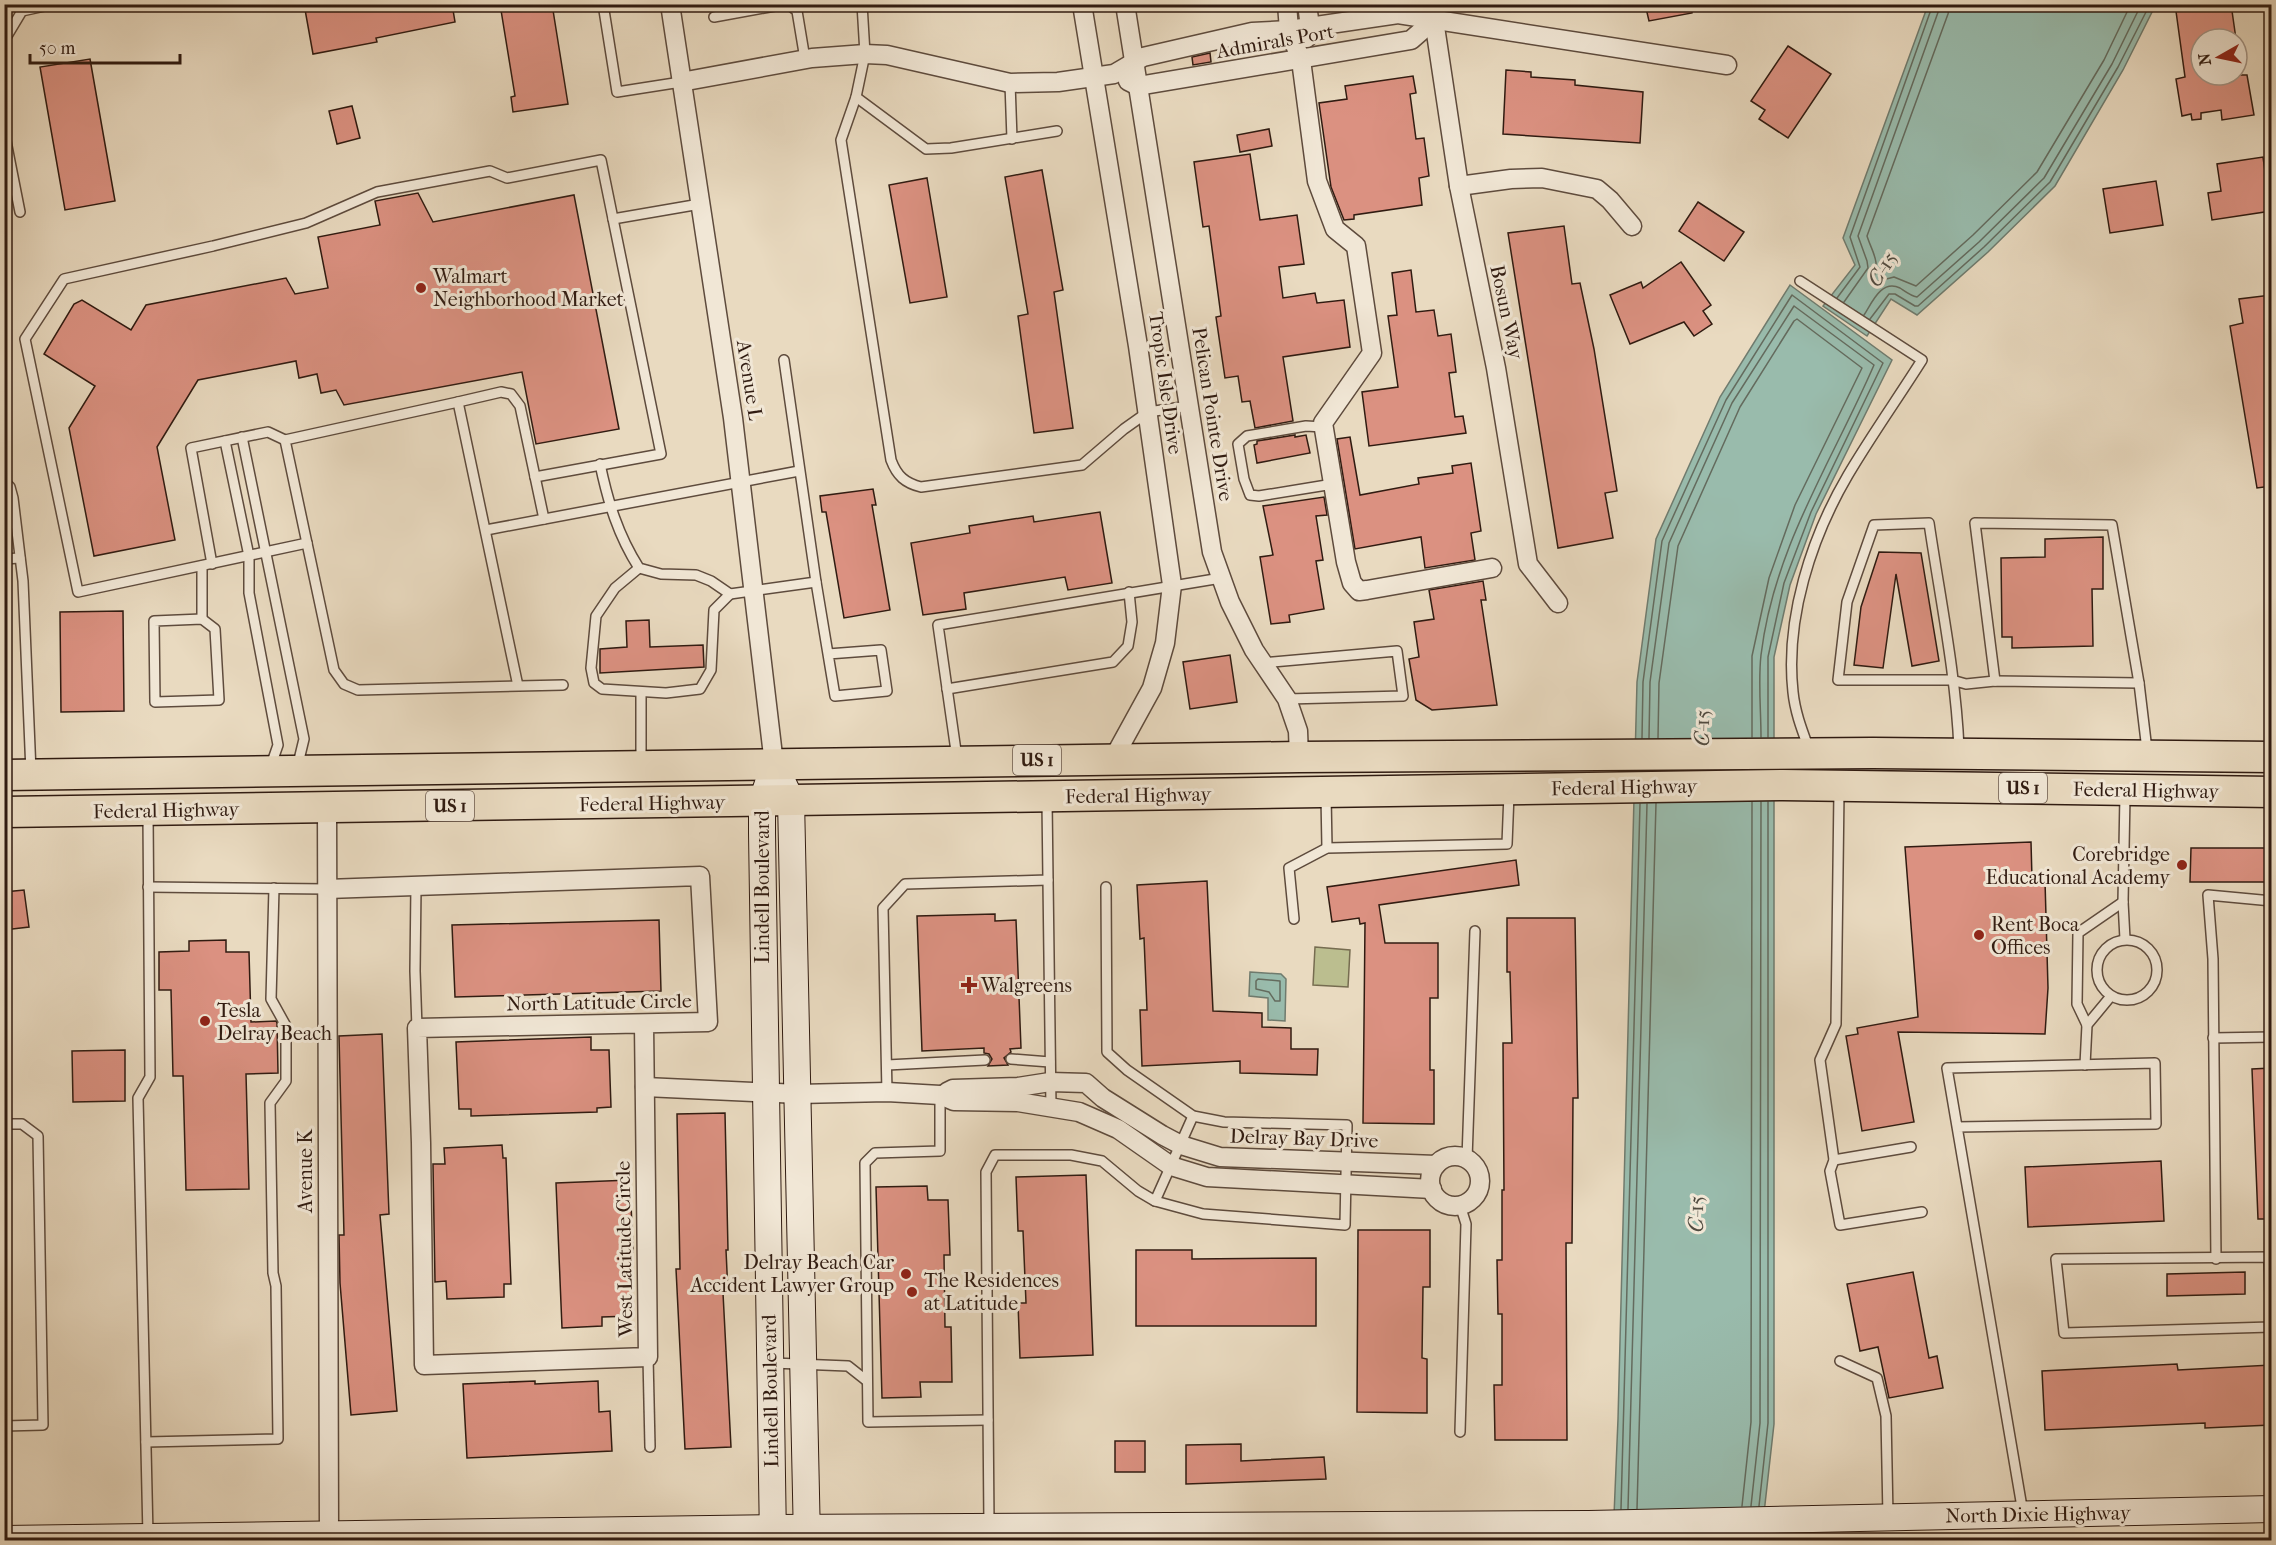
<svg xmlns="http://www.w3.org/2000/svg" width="2276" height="1545" viewBox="0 0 2276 1545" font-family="'IM FELL French Canon',serif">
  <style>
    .green { fill: #bbbe8f; stroke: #766c50; stroke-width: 1.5 }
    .water { fill: #99bbac; stroke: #6f7b6e; stroke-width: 1.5 }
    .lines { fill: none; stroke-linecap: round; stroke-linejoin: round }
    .shore { stroke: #646b5e; stroke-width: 1.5 }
    .building { fill: #db9181; stroke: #301b11; stroke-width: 1.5 }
    .lane-casing { stroke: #5e4b3d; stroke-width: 12 }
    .street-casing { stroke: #5e4b3d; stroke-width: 21 }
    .secondary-casing { stroke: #301b11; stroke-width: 28 }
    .primary-casing { stroke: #301b11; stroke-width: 33 }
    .lane { stroke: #f1e7d6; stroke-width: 9 }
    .street { stroke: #f1e7d6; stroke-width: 18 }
    .secondary { stroke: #f1e7d6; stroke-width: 26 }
    .primary { stroke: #e9dac0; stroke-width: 30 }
    .poi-dot { fill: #8f2418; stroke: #f1e7d6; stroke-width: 2 }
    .labels { text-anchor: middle; stroke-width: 6; stroke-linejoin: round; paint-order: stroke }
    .shield { fill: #f1e7d6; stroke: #6a584c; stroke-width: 1.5 }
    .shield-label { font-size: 18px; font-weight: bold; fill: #301b11 }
    .street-label { font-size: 20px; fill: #301b11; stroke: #f1e7d6 }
    .poi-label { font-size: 20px; fill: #301b11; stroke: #f1e7d6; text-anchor: start }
    .water-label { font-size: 21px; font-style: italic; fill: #504b40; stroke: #f1e7d6 }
  </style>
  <rect width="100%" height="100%" fill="#e9dac0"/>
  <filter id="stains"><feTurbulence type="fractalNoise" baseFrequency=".00333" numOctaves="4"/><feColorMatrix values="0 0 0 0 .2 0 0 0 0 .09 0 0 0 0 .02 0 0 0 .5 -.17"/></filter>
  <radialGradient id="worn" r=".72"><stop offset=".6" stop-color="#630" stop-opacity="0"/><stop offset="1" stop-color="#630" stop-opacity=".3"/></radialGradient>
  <path class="green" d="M1315,947L1350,950L1348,987L1313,985Z"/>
  <g class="water">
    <path d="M1928,5H2151L2152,12L2123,70L2055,186L1988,252L1917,315L1891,299L1867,336L1823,306L1855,265L1843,238Z"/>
    <path d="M1790,285L1892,360L1816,514L1790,585L1774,657V1424L1761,1540H1613L1618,1419L1637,682L1656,539L1720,397Z"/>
    <path d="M1250,972L1281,974L1286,979L1285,1021L1268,1020V998L1249,996Z"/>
  </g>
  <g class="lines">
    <g class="shore">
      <path d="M1950,4L1948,14L1867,236C1872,252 1881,262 1873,279L1875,282L1894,277L1916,286L1973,235L2037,172L2104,60L2128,10L2129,4"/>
      <path d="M1837,298L1860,267L1850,237L1933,4"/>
      <path d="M1844,302L1868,268L1867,261L1858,236L1941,4"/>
      <path d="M1864,315C1872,303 1881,279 1900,288C1906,292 1911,296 1917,297L1979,242L2044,178L2112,64L2138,11V4"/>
      <path d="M1870,319L1889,294H1895L1915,306H1918L1984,247L2050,182L2118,67L2146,12L2145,4"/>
      <path d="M1642,738L1643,682L1662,541L1726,400L1792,295L1883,363L1811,512L1784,583L1768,657V737"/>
      <path d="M1649,738L1650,682L1669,543L1732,403L1794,306L1874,365C1832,462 1774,547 1761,655C1758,681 1761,710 1761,737"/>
      <path d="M1658,738L1659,683L1678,546L1740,407L1794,321L1797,319L1862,368L1795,505L1769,578L1752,656V737"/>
      <path d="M1258,979L1280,981V1001H1275L1269,992L1256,989V981Z"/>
      <path d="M1742,1506L1751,1422L1752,802"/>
      <path d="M1751,1506L1760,1423L1761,802"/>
      <path d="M1759,1506L1768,1423V802"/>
      <path d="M1621,1509L1640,804"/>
      <path d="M1628,1509L1647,804"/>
      <path d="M1637,1509L1656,803"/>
    </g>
  </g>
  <g class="building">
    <path d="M304,4H452L455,22L376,38L377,42L313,54Z"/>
    <path d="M500,4H552L568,104L513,112L511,97L515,96Z"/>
    <path d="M1645,4H1692V13L1649,21Z"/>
    <path d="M2175,4H2231L2236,39H2201V75H2247L2254,115L2222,120L2221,110L2201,113V119L2192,120L2191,114L2182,116L2176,79L2185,77Z"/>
    <path d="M1788,46L1831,74L1788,138L1759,119L1765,110L1751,101Z"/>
    <path d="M1210,53L1211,62L1193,65L1192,57Z"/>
    <path d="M90,59L115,201L65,210L40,67Z"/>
    <path d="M1506,70L1531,72V77L1575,80V85L1643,92L1640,143L1503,134Z"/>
    <path d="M1413,76L1416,93L1410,94L1416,139L1424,138L1429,176L1419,178L1422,205L1354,215V219L1344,220L1331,187L1319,103L1347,99L1345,86Z"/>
    <path d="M352,106L360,138L337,144L329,111Z"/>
    <path d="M1269,129L1272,146L1240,152L1237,135Z"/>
    <path d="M1250,154L1260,220L1297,215L1304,264L1279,267L1283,298L1315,293L1317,303L1344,300L1350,347L1283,357L1293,421L1255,428L1250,401L1242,402L1238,376L1225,378L1216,317L1221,316L1209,226L1203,227L1194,162Z"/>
    <path d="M2263,157L2267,186L2271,185V211L2212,220L2208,193L2221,191L2217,164Z"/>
    <path d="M1042,170L1063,290L1054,292L1073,428L1034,433L1018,316L1028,314L1005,177Z"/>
    <path d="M927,178L947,297L910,303L889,185Z"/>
    <path d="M2156,181L2163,225L2110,233L2103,189Z"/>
    <path d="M418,193L433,222L574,195L619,429L536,444L522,372L344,405L336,390L321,393L317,374L299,378L296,361L198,380L157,447L175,540L94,556L69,428L95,386L44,354L74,304L82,300L131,330L146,305L286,278L295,294L328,288L318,237L380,225L375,201Z"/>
    <path d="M1698,202L1744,232L1724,261L1679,231Z"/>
    <path d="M1564,226L1572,284L1580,283L1594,349L1617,491L1605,493L1613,538L1558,548L1508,233Z"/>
    <path d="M1681,262L1711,305L1703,311L1712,324L1694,336L1684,322L1630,344L1610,295L1641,282L1643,288Z"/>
    <path d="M1411,270L1416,312L1434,310L1438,336L1451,334L1456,372L1449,373L1455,417L1463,416L1466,433L1369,446L1362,392L1398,387L1388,316L1397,315L1392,273Z"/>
    <path d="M2271,295V486L2257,488L2230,326L2243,323L2239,299Z"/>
    <path d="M1295,435V437L1306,435L1310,453L1257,463L1254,445L1257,444V441Z"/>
    <path d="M1350,437L1360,495L1419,484L1418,478L1453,473L1452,466L1471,463L1481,531L1471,533L1475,560L1425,568L1421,537L1355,549L1337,439Z"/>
    <path d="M873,489L876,505H872L890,610L844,618L826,512H822L820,496Z"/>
    <path d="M1324,497L1327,515L1316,516L1323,560L1316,561L1324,609L1289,615L1290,622L1271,624L1260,557L1273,555L1263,506Z"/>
    <path d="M1100,512L1112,583L1068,590L1065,577L964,593L966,609L923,615L911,543L970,533L969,526L1033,516L1034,522Z"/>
    <path d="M2103,537V589H2092L2093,646L2012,648V637H2002L2001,558L2045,557V539Z"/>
    <path d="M1879,552L1921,553L1939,661L1912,666L1896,574L1883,668L1854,665L1861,607Z"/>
    <path d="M1483,581L1486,600H1481L1497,705L1432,710L1416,700L1409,659L1419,657L1414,622L1434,619L1429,590Z"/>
    <path d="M123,611L124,711L61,712L60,612Z"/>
    <path d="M649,620L650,647L703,645L704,667L600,673V649L627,647L626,621Z"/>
    <path d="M1230,655L1237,702L1190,709L1183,662Z"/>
    <path d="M2031,842L2032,879L2045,881L2048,988L2045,1034L1898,1032L1914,1122L1862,1131L1846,1036L1858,1034L1857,1028L1918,1017L1905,847Z"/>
    <path d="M2191,848H2271V882H2190Z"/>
    <path d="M1516,860L1519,885L1379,905L1385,943H1438V998H1430V1070H1434V1124L1363,1123L1365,923L1360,924L1359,918L1332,922L1327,887Z"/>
    <path d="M1207,881L1213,1011L1262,1013V1027L1291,1028V1049H1318L1317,1075L1240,1073V1061L1142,1066L1140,1010H1147L1144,938L1140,939L1137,885Z"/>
    <path d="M24,890L29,927L4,930V892Z"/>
    <path d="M995,914V921L1016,920L1021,1048L1010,1049L1011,1052L1004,1058L1008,1065L988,1066L992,1059L989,1054L984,1053V1048L922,1051L917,916Z"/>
    <path d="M1507,918H1575L1578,1098H1573L1572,1243H1566L1567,1440H1495L1494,1385H1502V1314H1498L1497,1260H1502V1190H1504L1503,1043H1512L1510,972H1507Z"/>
    <path d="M659,920L661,991L455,997L452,925Z"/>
    <path d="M226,940V952H249L251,1022L276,1021L277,1023L278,1073L246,1074L249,1189L186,1190L183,1076H173L171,990H159V952L189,951V941Z"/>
    <path d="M382,1034L389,1214L380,1215L397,1411L351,1415L340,1283L339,1235H344L339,1036Z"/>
    <path d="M591,1037V1050H609L611,1107L597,1108V1112L471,1116V1109H459L456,1042Z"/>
    <path d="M125,1050V1101L73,1102L72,1051Z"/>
    <path d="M2271,1068V1219H2258L2252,1069Z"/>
    <path d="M725,1113L728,1250H726L728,1293H723L731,1447L685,1449L676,1269H680L677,1114Z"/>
    <path d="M502,1145L503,1158H506L511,1284H504V1297L447,1299L446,1281L435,1282L433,1164H445L444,1148Z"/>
    <path d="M2161,1161L2164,1221L2028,1227L2025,1167Z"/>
    <path d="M1086,1175L1093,1355L1020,1358L1018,1303H1026L1023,1231H1018L1016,1177Z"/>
    <path d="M630,1180L633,1252H629L632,1316L602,1317V1326L562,1328L556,1183Z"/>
    <path d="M927,1186L928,1200H948L950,1255H944L945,1327H951L952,1382H920L921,1397L882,1398L876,1187Z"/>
    <path d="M1358,1230H1430V1287H1423L1422,1358L1427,1359V1413L1357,1412Z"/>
    <path d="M1136,1250H1192V1259L1316,1258V1326H1136Z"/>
    <path d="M1913,1272L1929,1358L1937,1356L1943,1388L1889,1398L1878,1347L1860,1351L1847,1284Z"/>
    <path d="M2245,1272V1294L2167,1296V1274Z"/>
    <path d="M2177,1364L2178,1370L2271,1365V1425L2205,1428V1423L2045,1430L2042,1371Z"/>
    <path d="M535,1381V1384L598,1381L599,1412L610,1411L612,1451L467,1458L463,1384Z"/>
    <rect x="1115" y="1441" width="30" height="31"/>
    <path d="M1241,1444V1461L1324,1457L1326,1479L1186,1484V1445Z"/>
  </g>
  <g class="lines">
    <defs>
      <g id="lane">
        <path d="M603,4L617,92L681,82"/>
        <path d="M788,4L797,11L805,59"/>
        <path d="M862,4L865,54L856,97L841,140L891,460C897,476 905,483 921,487L1082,465L1124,429L1148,412L1189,406"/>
        <path d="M714,17L786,4"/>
        <path d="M4,41L22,11L54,4"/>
        <path d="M1010,83L1012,139"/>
        <path d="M856,97L926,149L951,148L1057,131"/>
        <path d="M4,131L20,212"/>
        <path d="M613,219L700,204"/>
        <path d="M1800,281L1922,360C1898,398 1871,436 1848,475C1811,538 1785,619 1793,692C1795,712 1802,730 1809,749"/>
        <path d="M784,360L816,582L835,696L887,691L881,650L828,654"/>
        <path d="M458,402L501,392L511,394L520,406L544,519"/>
        <path d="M1323,427L1306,426L1247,436L1238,444L1244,479L1250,495L1259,496L1333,484"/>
        <path d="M242,437L304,739L297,768"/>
        <path d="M225,441L249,556V593L278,745L270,768"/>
        <path d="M600,464C608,502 618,535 639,568L661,574L696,575L711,581L730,594L816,582"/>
        <path d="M4,481L10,487L13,498L23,581L31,772"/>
        <path d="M486,530L799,471"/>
        <path d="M307,543L78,592L25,339L64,279L213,246L306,223L377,192L490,171L507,178L601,160L661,454L535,477"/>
        <path d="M4,559L20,558"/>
        <path d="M212,564L191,448L268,432L285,440"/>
        <path d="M202,566V619"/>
        <path d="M639,568L615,588L596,616L591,668L594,683L602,689L666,693L700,689L711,670L714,610L730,594"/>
        <path d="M202,619L215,629L219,700L155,702L154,621Z"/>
        <path d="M1262,663L1397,651L1403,696L1287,699"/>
        <path d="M1995,681L1975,523L2112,525L2139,683L2147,750"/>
        <path d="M518,686L458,402L285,440L334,670L344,684L358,690L563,685"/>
        <path d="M947,689L1113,662L1128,646L1132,622L1129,592"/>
        <path d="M641,692V763"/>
        <path d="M1959,749C1956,674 1940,598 1929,523L1874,525L1847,602L1838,680H1952L1966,684L1995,681L2139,683"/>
        <path d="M957,758L938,625L1221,578"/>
        <path d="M1839,791L1836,1024L1820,1060L1834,1160L1830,1171L1840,1225L1922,1212"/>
        <path d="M1326,796L1327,848"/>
        <path d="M148,815L150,1077L138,1098L148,1536"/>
        <path d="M1048,880L1051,1108"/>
        <path d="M416,886L415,971L417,1028"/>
        <path d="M148,887L327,889"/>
        <path d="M1294,919L1289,868L1327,848L1507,844L1509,794"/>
        <path d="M2125,939L2123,902L2125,795"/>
        <circle cx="2127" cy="970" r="30"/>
        <path d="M2087,1025L2077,1004L2078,933L2123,902"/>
        <path d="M2213,1038L2272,1037"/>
        <path d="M1011,1059L1050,1062"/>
        <path d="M887,1065L985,1060"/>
        <path d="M2085,1065L2087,1025L2111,996"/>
        <path d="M887,1092L883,908L905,884L1048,880L1047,801"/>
        <path d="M940,1095V1151L875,1153L865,1163L868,1422L988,1420"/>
        <path d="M4,1124H22L38,1136L43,1425L4,1426"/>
        <path d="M1957,1127L2156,1124L2155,1063L1947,1068L2023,1513"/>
        <path d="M1467,1159L1475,931"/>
        <path d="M1834,1160L1911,1147"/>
        <path d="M1155,1201L1193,1116"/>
        <path d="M2269,1257L2271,1327L2064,1333L2056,1259Z"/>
        <path d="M2216,1259L2213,959L2208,895L2272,901"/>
        <path d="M648,1357L650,1447"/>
        <path d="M1840,1361L1877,1378L1886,1416L1888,1517"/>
        <path d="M773,1363L848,1366L867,1381"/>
        <path d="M1460,1432L1466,1224L1460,1205"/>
        <path d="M146,1442L278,1439L276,1286L273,1273L270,1103L286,1081V1026L271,999L274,888"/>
        <path d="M989,1524L986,1172L995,1155H1071L1102,1161L1138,1191L1155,1201L1203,1214L1345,1225L1347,1125L1224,1122L1193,1116L1127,1070L1107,1052L1106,887"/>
      </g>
      <g id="street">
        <path d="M670,4L733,418L774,764"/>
        <path d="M1082,4L1138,346L1172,585L1165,643L1152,688L1113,759"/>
        <path d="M1125,4L1212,552L1230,602L1254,650L1287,699L1298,731L1299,757"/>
        <path d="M1287,4L1289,30L1301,60L1317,181L1335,229L1356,246L1372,353L1323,423L1346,562L1352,583L1359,591L1367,590L1492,568"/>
        <path d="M1434,20L1459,186L1496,368L1528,564L1558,603"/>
        <path d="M1307,38L1310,27L1307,4"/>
        <path d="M1128,81L1138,86L1411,40L1434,20"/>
        <path d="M681,82L812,58L865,54L887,55L1010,83L1058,82L1114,74L1143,57L1252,32L1289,30L1398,14L1727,65"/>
        <path d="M1459,186L1511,179L1542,178L1597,189L1610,200L1632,226"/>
        <path d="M327,807L329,1534"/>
        <path d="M327,889L700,876L708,1022L417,1028L421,1143L424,1365L648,1357L644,1025"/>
        <path d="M645,1087L798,1094L887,1092L940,1095L954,1101L1018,1102L1079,1112L1118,1129L1171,1166L1207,1177L1432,1189"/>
        <path d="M947,1092L953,1089L1018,1087L1050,1082L1086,1083L1103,1098L1162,1135L1181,1145L1220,1157L1436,1165"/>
        <circle cx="1455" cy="1181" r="25"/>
      </g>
      <g id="secondary">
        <path d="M774,764L791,800L807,1540"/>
        <path d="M768,783L762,801V833L773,1540"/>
        <path d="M4,1539L773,1528L1589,1524L2272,1509"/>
      </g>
      <g id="primary">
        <path d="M4,775L1299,757L1873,753L2272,757"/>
        <path d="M4,812L1783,785L2272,792"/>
      </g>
    </defs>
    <use href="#lane" class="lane-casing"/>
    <use href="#street" class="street-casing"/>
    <use href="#secondary" class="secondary-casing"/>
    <use href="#primary" class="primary-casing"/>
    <use href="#lane" class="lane"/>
    <use href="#street" class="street"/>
    <use href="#secondary" class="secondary"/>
    <use href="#primary" class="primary"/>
  </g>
  <g class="poi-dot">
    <circle cx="421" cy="288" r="6"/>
    <circle cx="2182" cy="865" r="6"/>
    <circle cx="1979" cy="935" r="6"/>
    <path d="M966 976h6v6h6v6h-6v6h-6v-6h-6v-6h6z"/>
    <circle cx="205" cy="1021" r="6"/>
    <circle cx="906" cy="1274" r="6"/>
    <circle cx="912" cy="1292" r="6"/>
  </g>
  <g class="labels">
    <g class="shield">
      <rect x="1013" y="745" width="48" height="30" rx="4.5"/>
      <rect x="1999" y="773" width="48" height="30" rx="4.5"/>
      <rect x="426" y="791" width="48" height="30" rx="4.5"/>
    </g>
    <g class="shield-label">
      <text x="1037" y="766">US 1</text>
      <text x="2023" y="794">US 1</text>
      <text x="450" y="812">US 1</text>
    </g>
    <g class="street-label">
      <text transform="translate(1275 41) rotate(-10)" y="7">Admirals Port</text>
      <text transform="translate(1507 312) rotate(78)" y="7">Bosun Way</text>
      <text transform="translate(750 380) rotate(81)" y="7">Avenue L</text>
      <text transform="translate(1166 383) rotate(82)" y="7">Tropic Isle Drive</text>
      <text transform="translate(1213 414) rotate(81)" y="7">Pelican Pointe Drive</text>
      <text transform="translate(1624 787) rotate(-1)" y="7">Federal Highway</text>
      <text transform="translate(2146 790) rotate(1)" y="7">Federal Highway</text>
      <text transform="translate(1138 795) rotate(-1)" y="7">Federal Highway</text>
      <text transform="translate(652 803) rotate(-1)" y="7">Federal Highway</text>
      <text transform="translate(166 810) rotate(-1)" y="7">Federal Highway</text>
      <text transform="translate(762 887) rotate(-90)" y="7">Lindell Boulevard</text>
      <text transform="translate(599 1002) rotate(-1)" y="7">North Latitude Circle</text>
      <text transform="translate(1304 1138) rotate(2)" y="7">Delray Bay Drive</text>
      <text transform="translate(305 1171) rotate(-90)" y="7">Avenue K</text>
      <text transform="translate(624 1249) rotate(-91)" y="7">West Latitude Circle</text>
      <text transform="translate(770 1391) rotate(-91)" y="7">Lindell Boulevard</text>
      <text transform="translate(2038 1514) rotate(-1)" y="7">North Dixie Highway</text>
    </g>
    <g class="poi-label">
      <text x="433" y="283">Walmart<tspan x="433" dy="23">Neighborhood Market</tspan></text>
      <text x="2170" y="861" text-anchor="end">Corebridge<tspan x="2170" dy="23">Educational Academy</tspan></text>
      <text x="1991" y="931">Rent Boca<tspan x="1991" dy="23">Offices</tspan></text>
      <text x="981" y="992">Walgreens</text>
      <text x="217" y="1017">Tesla<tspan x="217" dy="23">Delray Beach</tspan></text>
      <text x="894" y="1269" text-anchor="end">Delray Beach Car<tspan x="894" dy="23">Accident Lawyer Group</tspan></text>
      <text x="924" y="1287">The Residences<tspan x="924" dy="23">at Latitude</tspan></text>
    </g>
    <g class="water-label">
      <text transform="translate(1882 269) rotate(-57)" y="7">C-15</text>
      <text transform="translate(1702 728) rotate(-89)" y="7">C-15</text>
      <text transform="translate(1696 1214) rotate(-89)" y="7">C-15</text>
    </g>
  </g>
  <rect width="2276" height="1545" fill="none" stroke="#e9dac0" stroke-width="24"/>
  <rect x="6" y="6" width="2264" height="1533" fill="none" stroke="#301b11" stroke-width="3"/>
  <rect x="12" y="12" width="2252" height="1521" fill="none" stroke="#301b11" stroke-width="1.5"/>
  <g transform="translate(2219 57) rotate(261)"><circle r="28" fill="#f1e7d6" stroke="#a49587" stroke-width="1.5"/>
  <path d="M0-4.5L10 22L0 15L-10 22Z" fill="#8f2418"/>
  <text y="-9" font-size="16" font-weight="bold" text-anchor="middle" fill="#301b11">N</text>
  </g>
  <path d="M30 54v9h150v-9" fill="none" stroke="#301b11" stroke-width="3"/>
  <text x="39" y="54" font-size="18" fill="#301b11" stroke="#f1e7d6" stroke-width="4.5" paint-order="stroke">50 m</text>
  <rect width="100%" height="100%" filter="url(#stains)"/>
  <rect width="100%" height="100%" fill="url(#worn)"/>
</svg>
